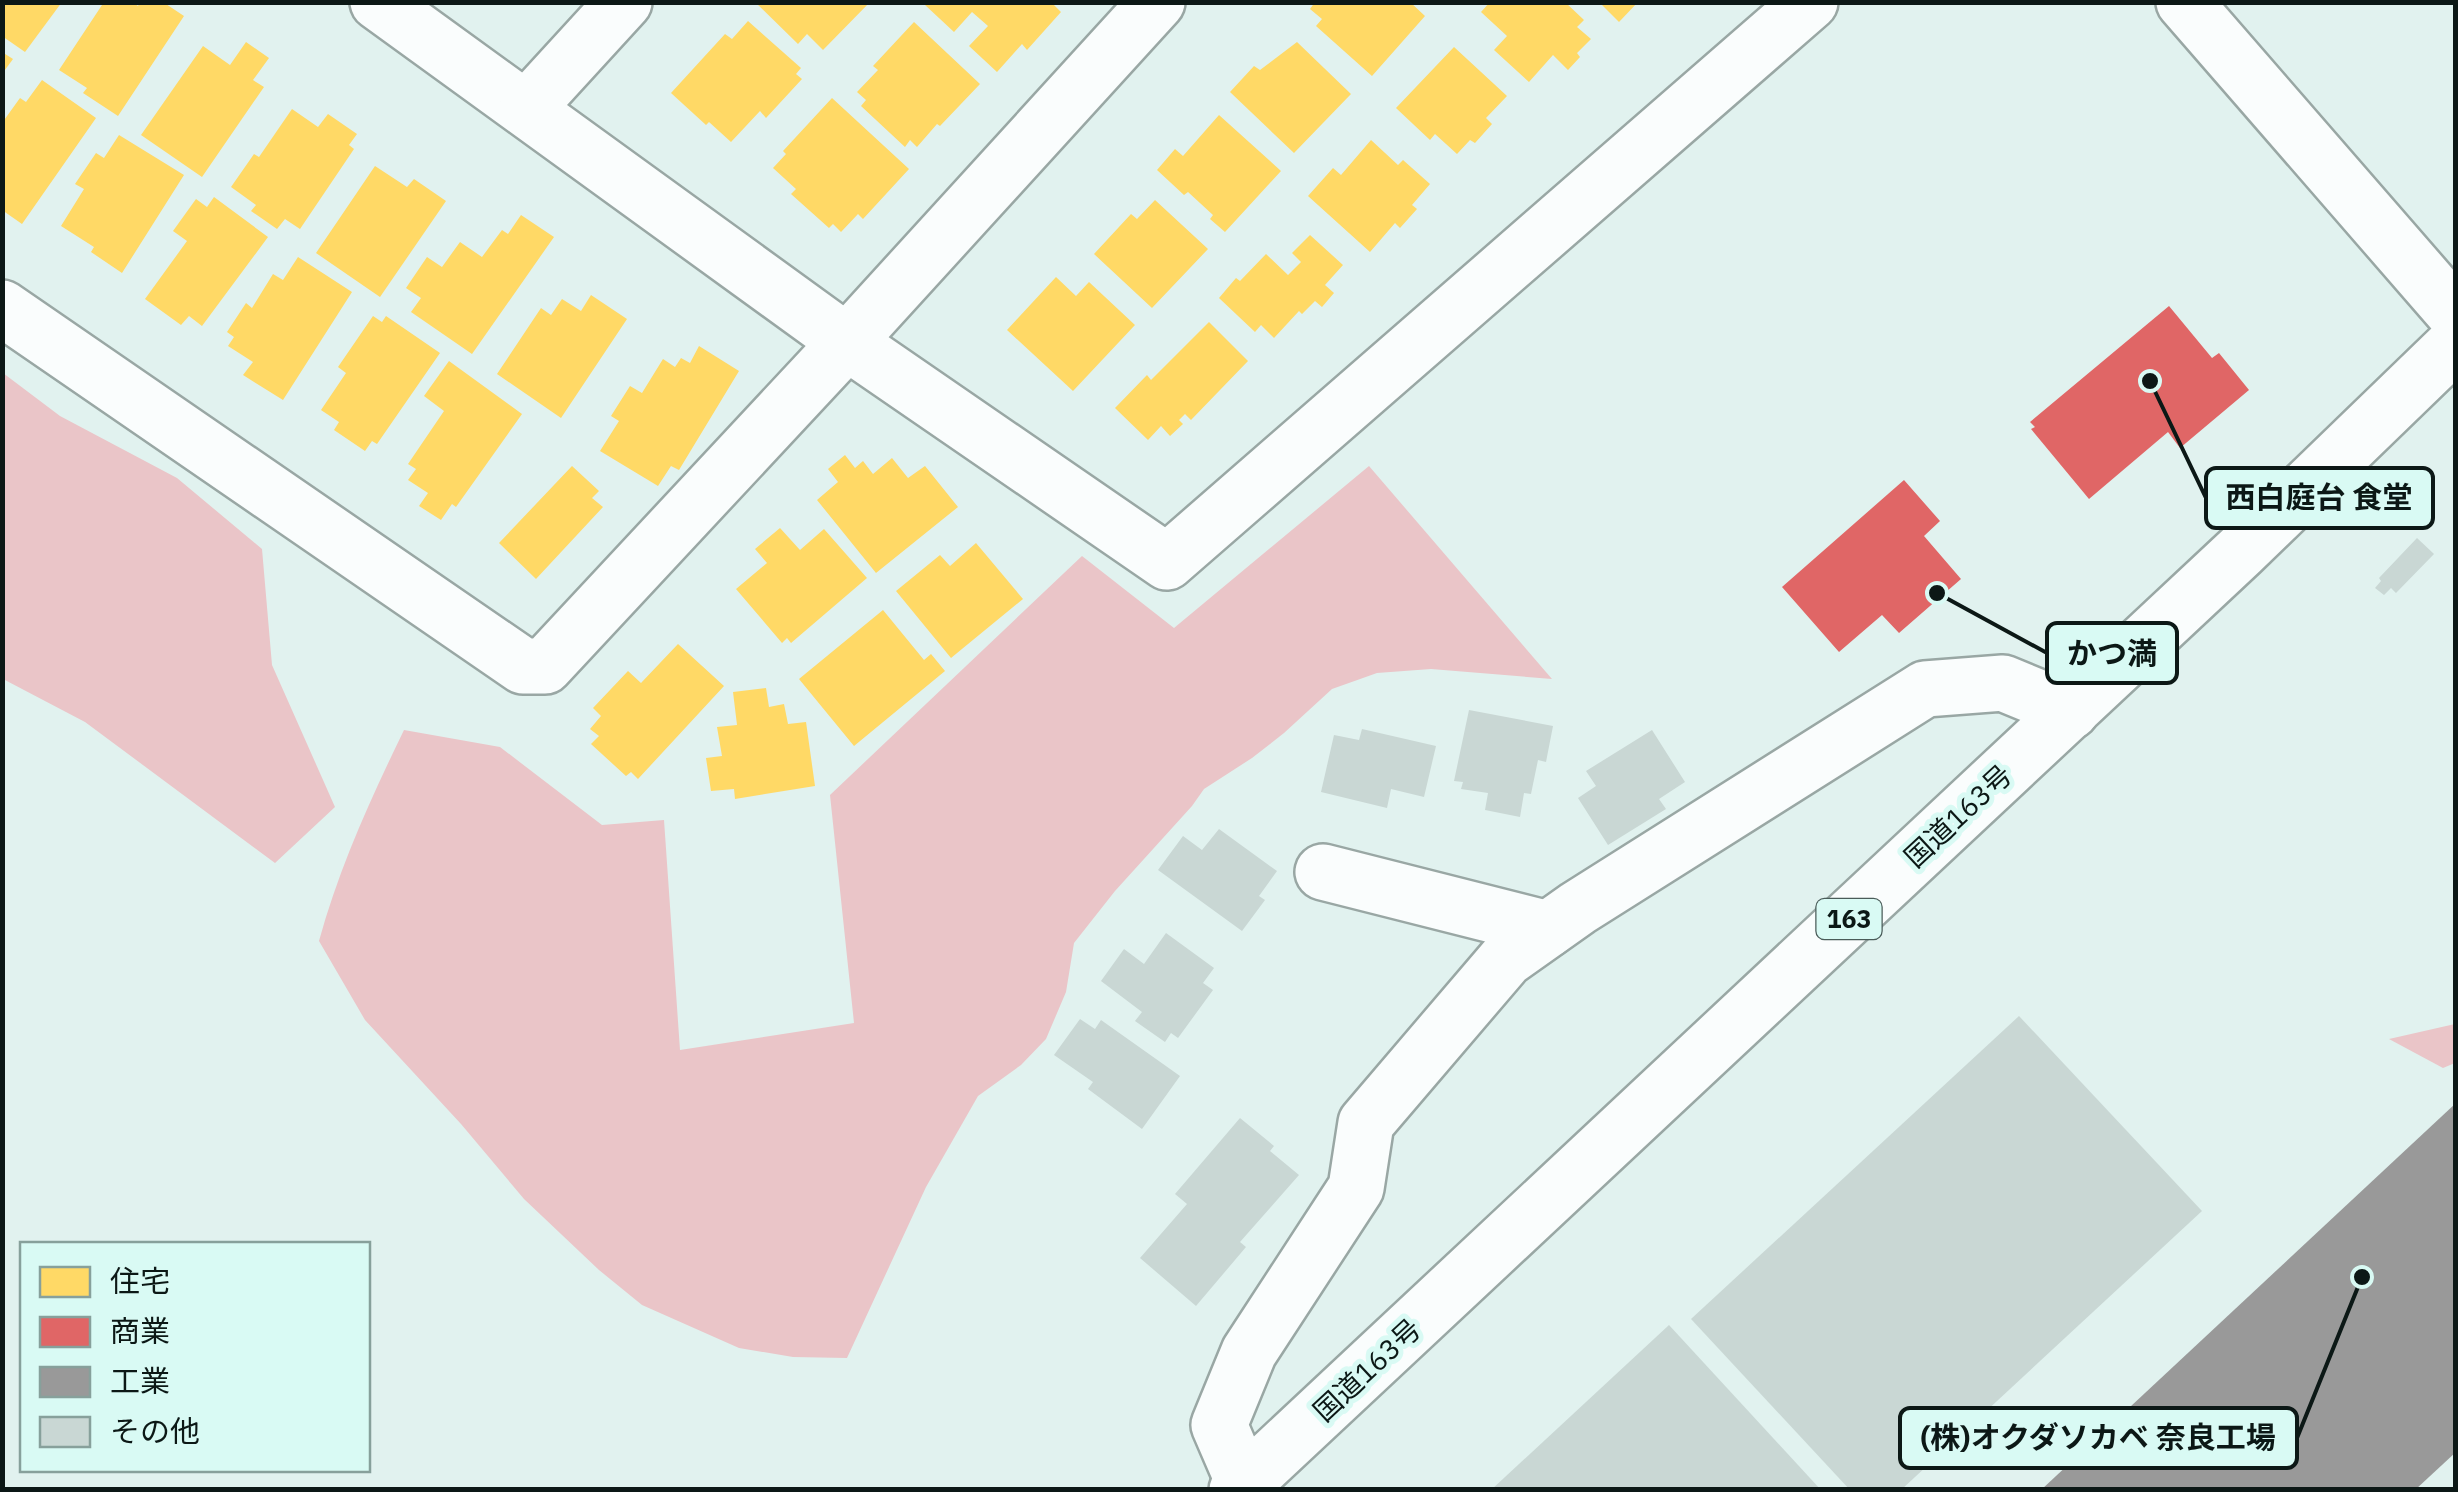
<svg xmlns="http://www.w3.org/2000/svg" width="2458" height="1492" viewBox="0 0 2458 1492" font-family="'IBM Plex Sans','Noto Sans JP',sans-serif">
  <style>
    .forest { fill: #eac5c8 }
    .homes { fill: #ffd966 }
    .shops { fill: #e06666 }
    .industry { fill: #999 }
    .building { fill: #c9d7d4 }
    .lines { fill: none; stroke-linecap: round; stroke-linejoin: round }
    .minor-casing { stroke: #99a7a4; stroke-width: 60 }
    .tertiary-casing { stroke: #99a7a4; stroke-width: 60 }
    .trunk-casing { stroke: #99a7a4; stroke-width: 60 }
    .minor { stroke: #fafdfd; stroke-width: 55 }
    .tertiary { stroke: #fafdfd; stroke-width: 55 }
    .trunk { stroke: #fafdfd; stroke-width: 55 }
    .labels { text-anchor: middle; stroke-width: 10; stroke-linejoin: round; paint-order: stroke }
    .shield { fill: #d9faf4; stroke: #4a5c59; stroke-width: 2.5 }
    .shield-label { font-size: 25px; font-weight: bold; fill: #0c1816 }
    .street-label { font-size: 28px; fill: #0c1816; stroke: #d9faf4 }
    .leader { fill: none; stroke: #0c1816; stroke-width: 4 }
    .callout-dot { fill: #0c1816; stroke: #d9faf4; stroke-width: 4 }
    .callout { fill: #d9faf4; stroke: #0c1816; stroke-width: 4 }
    .callout-label { font-size: 30px; text-anchor: middle; font-weight: bold; fill: #0c1816 }
  </style>
  <rect width="100%" height="100%" fill="#e1f2ef"/>
  <g class="forest">
    <path d="M3,373L60,416L177,478L262,549L272,665L335,807L275,863L85,722L3,679Z"/>
    <path d="M1369,466L1552,679L1431,669L1377,673L1332,689L1284,733L1252,758L1204,789L1192,806L1115,891L1074,943L1066,992L1046,1039L1021,1065L978,1096L926,1187L847,1358L793,1357L739,1348L642,1305L599,1270L524,1199L461,1124L365,1020L319,941C339,868 371,798 404,730L500,747L602,825L664,820L680,1050L854,1023L830,795L1082,556L1174,628Z"/>
    <path d="M2455,1024V1063L2443,1068L2389,1039Z"/>
  </g>
  <g class="homes">
    <path d="M2,2H62L25,52L2,36Z"/>
    <path d="M104,2H132L138,6L140,2H163L184,16L118,116L83,93L87,88L59,70Z"/>
    <path d="M755,2H870L823,50L807,34L798,44Z"/>
    <path d="M928,2H1051L1061,12L1027,50L1022,44L997,72L969,46L988,26L972,12L954,32L925,5Z"/>
    <path d="M1315,2H1410L1425,16L1372,76L1316,26L1322,19L1310,9Z"/>
    <path d="M1490,2H1565L1584,20L1577,27L1591,39L1577,53L1580,57L1568,70L1553,55L1529,82L1494,50L1507,36L1481,12Z"/>
    <path d="M1599,2H1638L1619,22Z"/>
    <path d="M748,21L801,68L796,74L802,79L766,118L760,111L731,142L709,122L706,125L671,93L725,34L732,39Z"/>
    <path d="M914,22L980,84L940,126L937,124L917,147L910,140L905,147L861,106L866,100L857,92L878,70L873,66Z"/>
    <path d="M246,42L269,58L253,80L264,87L202,177L141,135L203,46L230,65Z"/>
    <path d="M1297,42L1351,94L1294,153L1230,92L1254,66L1260,70Z"/>
    <path d="M1454,47L1507,96L1486,118L1492,124L1475,143L1470,140L1457,154L1435,134L1430,140L1396,108Z"/>
    <path d="M2,52L13,59L2,74Z"/>
    <path d="M42,80L96,118L22,224L2,210V123L20,98L26,102Z"/>
    <path d="M832,98L909,169L863,219L858,214L841,232L833,224L829,228L791,194L796,189L773,168L786,154L783,151Z"/>
    <path d="M292,109L318,127L328,114L357,134L349,145L354,149L300,229L285,219L277,229L251,211L256,205L231,187L254,154L259,157Z"/>
    <path d="M1219,115L1281,171L1225,232L1210,219L1213,215L1188,192L1184,195L1157,170L1175,149L1183,156Z"/>
    <path d="M119,135L184,175L122,273L91,252L94,247L61,226L84,189L75,184L96,153L104,158Z"/>
    <path d="M1371,140L1398,165L1403,160L1430,184L1412,205L1417,209L1400,228L1395,223L1370,252L1308,196L1333,168L1341,175Z"/>
    <path d="M375,166L407,187L414,179L446,201L380,297L316,253Z"/>
    <path d="M214,197L268,237L202,326L189,316L181,325L145,299L187,241L173,231L196,199L207,207Z"/>
    <path d="M1155,200L1208,249L1152,308L1094,254L1131,214L1137,219Z"/>
    <path d="M521,215L554,237L472,354L411,312L421,298L406,288L427,257L442,267L460,242L482,257L502,230L508,234Z"/>
    <path d="M1310,235L1343,265L1325,285L1334,293L1322,307L1315,301L1302,314L1299,311L1274,338L1261,325L1255,332L1219,298L1236,278L1240,281L1266,254L1288,275L1301,262L1292,253Z"/>
    <path d="M298,257L352,292L283,400L243,375L253,362L228,346L234,337L227,332L246,303L252,308L273,274L283,280Z"/>
    <path d="M1056,277L1076,296L1089,282L1135,325L1073,391L1007,330Z"/>
    <path d="M591,295L627,319L561,418L497,374L541,308L551,315L562,299L581,311Z"/>
    <path d="M373,316L382,322L386,316L440,353L377,444L372,441L365,451L334,430L339,422L321,410L346,373L338,367Z"/>
    <path d="M1209,322L1248,361L1191,420L1185,414L1179,420L1183,424L1170,436L1161,426L1148,440L1115,408L1147,375L1151,380Z"/>
    <path d="M699,346L739,371L679,470L671,466L658,486L600,451L619,421L611,416L630,386L642,393L663,359L675,367L681,358L690,363Z"/>
    <path d="M449,361L522,414L456,507L452,504L441,520L419,506L428,493L408,480L416,469L408,464L444,411L424,396Z"/>
    <path d="M845,455L855,468L863,461L873,474L892,458L908,478L925,466L958,507L876,573L817,500L838,482L828,469Z"/>
    <path d="M572,466L599,491L592,498L603,507L536,579L499,543Z"/>
    <path d="M780,528L800,550L824,529L867,578L791,643L787,638L782,643L736,589L767,563L755,549Z"/>
    <path d="M976,543L1023,599L951,658L896,591L940,555L950,566Z"/>
    <path d="M883,610L924,660L931,654L945,671L854,746L799,679Z"/>
    <path d="M678,644L724,686L638,779L631,772L626,776L591,744L599,736L590,729L601,716L593,708L628,671L641,683Z"/>
    <path d="M766,688L769,707L784,704L788,724L806,722L815,786L735,799L734,789L711,791L706,758L722,756L717,727L737,725L733,692Z"/>
  </g>
  <g class="shops">
    <path d="M2169,306L2212,358L2219,353L2249,390L2180,448L2168,432L2089,499L2031,429L2035,427L2030,422Z"/>
    <path d="M1904,480L1940,521L1924,536L1961,579L1899,633L1882,615L1839,652L1782,587Z"/>
  </g>
  <path class="industry" d="M2456,1103V1452L2415,1490H2041Z"/>
  <g class="building">
    <path d="M2417,538L2434,554L2396,593L2391,588L2384,595L2375,588L2381,581L2379,578Z"/>
    <path d="M1469,710L1553,726L1546,762L1538,760L1531,794L1524,793L1520,817L1485,810L1488,793L1461,789L1463,782L1454,781Z"/>
    <path d="M1362,729L1436,746L1424,797L1391,789L1387,808L1321,792L1334,735L1359,740Z"/>
    <path d="M1652,730L1685,782L1659,799L1666,809L1608,845L1578,798L1596,786L1586,771Z"/>
    <path d="M1219,829L1277,871L1259,896L1265,900L1242,931L1158,870L1183,836L1202,850Z"/>
    <path d="M1166,933L1214,968L1203,983L1213,990L1178,1038L1171,1033L1165,1042L1135,1021L1142,1012L1101,981L1124,949L1144,964Z"/>
    <path d="M2019,1016L2202,1211L1901,1490H1850L1691,1319Z"/>
    <path d="M1080,1019L1095,1029L1101,1020L1180,1076L1142,1129L1088,1089L1093,1082L1054,1055Z"/>
    <path d="M1240,1118L1274,1146L1270,1151L1299,1175L1240,1242L1246,1247L1196,1306L1140,1258L1187,1204L1175,1194Z"/>
    <path d="M1669,1325L1821,1490H1491Z"/>
  </g>
  <g class="lines">
    <defs>
      <g id="minor">
        <path d="M378,2L847,342L1167,562L1810,2"/>
        <path d="M527,108L624,2"/>
        <path d="M2,308L523,666H545L847,342L1157,2"/>
        <path d="M1323,872L1548,929"/>
        <path d="M1244,1483L1219,1425L1249,1352L1356,1188L1366,1123L1506,959L1578,908L1925,689L2003,683L2071,711"/>
      </g>
      <path id="tertiary" d="M2184,2L2456,315"/>
      <path id="trunk" d="M1237,1490L2241,551L2456,343"/>
    </defs>
    <use href="#minor" class="minor-casing"/>
    <use href="#tertiary" class="tertiary-casing"/>
    <use href="#trunk" class="trunk-casing"/>
    <use href="#minor" class="minor"/>
    <use href="#tertiary" class="tertiary"/>
    <use href="#trunk" class="trunk"/>
  </g>
  <g class="labels">
    <rect class="shield" x="1816.5" y="899" width="65" height="40" rx="8"/>
    <g class="shield-label">
      <text x="1849" y="928">163</text>
    </g>
    <g class="street-label">
      <text transform="translate(1958 816) rotate(-43)" y="10">国道163号</text>
      <text transform="translate(1367 1370) rotate(-43)" y="10">国道163号</text>
    </g>
  </g>
  <path class="leader" d="M2150 381L2206 498M1937 593L2047 653M2362 1277L2297 1438"/>
  <g class="callout-dot">
    <circle cx="2150" cy="381" r="10"/>
    <circle cx="1937" cy="593" r="10"/>
    <circle cx="2362" cy="1277" r="10"/>
  </g>
  <g class="callout">
    <rect x="2206" y="468" width="227" height="60" rx="10"/>
    <rect x="2047" y="623" width="130" height="60" rx="10"/>
    <rect x="1900" y="1408" width="397" height="60" rx="10"/>
  </g>
  <g class="callout-label">
    <text x="2319" y="508">西白庭台 食堂</text>
    <text x="2112" y="664">かつ満</text>
    <text x="2098" y="1448">(株)オクダソカベ 奈良工場</text>
  </g>
  <rect width="2458" height="1492" fill="none" stroke="#0c1816" stroke-width="10"/>
  <rect x="20" y="1242" width="350" height="230" fill="#d9faf4" stroke="#87a09b" stroke-width="2.5"/>
  <rect x="40" y="1267" width="50" height="30" fill="#ffd966" stroke="#87a09b" stroke-width="2.5"/>
  <text x="110" y="1292" font-size="30" fill="#0c1816">住宅</text>
  <rect x="40" y="1317" width="50" height="30" fill="#e06666" stroke="#87a09b" stroke-width="2.5"/>
  <text x="110" y="1342" font-size="30" fill="#0c1816">商業</text>
  <rect x="40" y="1367" width="50" height="30" fill="#999999" stroke="#87a09b" stroke-width="2.5"/>
  <text x="110" y="1392" font-size="30" fill="#0c1816">工業</text>
  <rect x="40" y="1417" width="50" height="30" fill="#c9d7d4" stroke="#87a09b" stroke-width="2.5"/>
  <text x="110" y="1442" font-size="30" fill="#0c1816">その他</text>
</svg>
